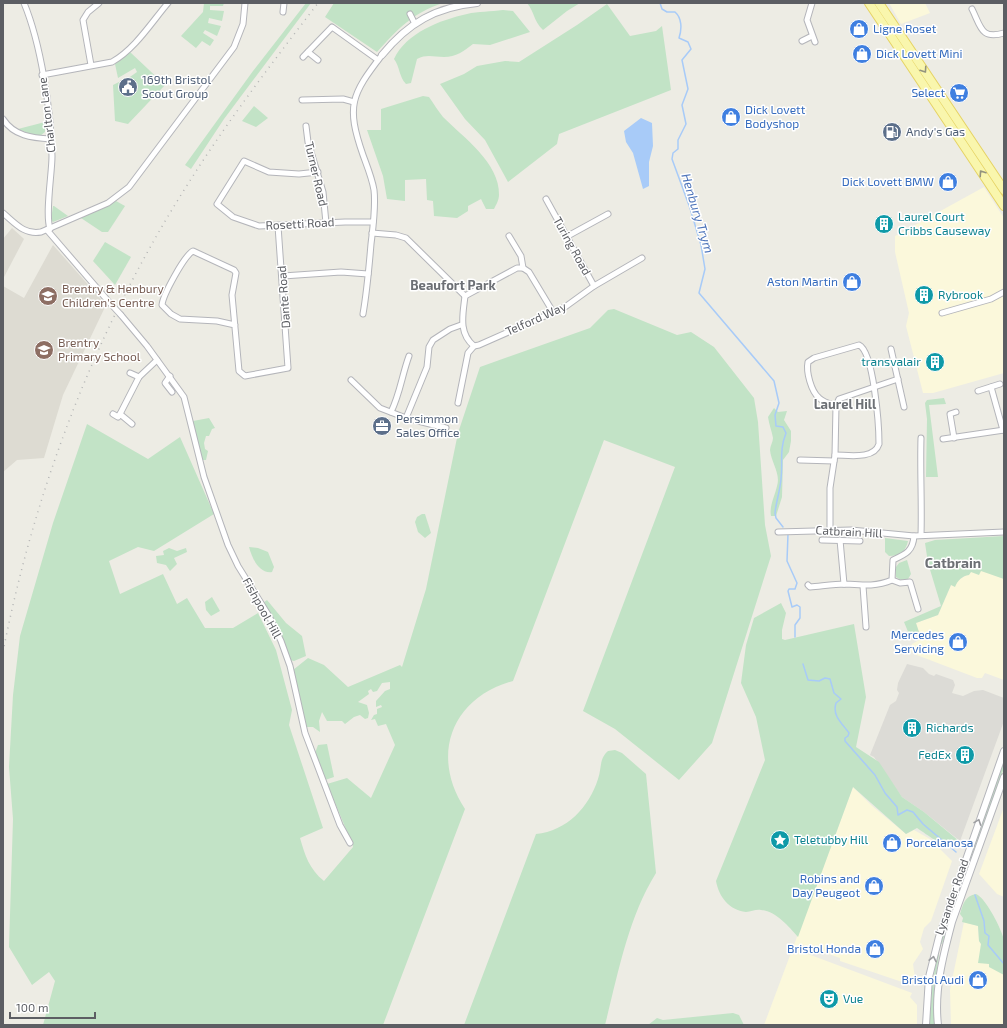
<svg xmlns="http://www.w3.org/2000/svg" width="1007" height="1028" viewBox="0 0 1007 1028" font-family="'Exo 2',sans-serif">
  <style>
    .commercial { fill: #fbf8db }
    .industrial { fill: #dcdbd6 }
    .education { fill: #dddbd2 }
    .green { fill: #c2e3c6 }
    .water { fill: #a8cbf8 }
    .lines { fill: none; stroke-linecap: round; stroke-linejoin: round }
    .stream { stroke: #a8cbf8; stroke-width: 1.5 }
    .minor-casing { stroke: #b4b5ba; stroke-width: 7 }
    .tertiary-casing { stroke: #b4b5ba; stroke-width: 8 }
    .primary-casing { stroke: #e6d363; stroke-width: 10 }
    .minor { stroke: #fff; stroke-width: 5 }
    .tertiary { stroke: #fff; stroke-width: 6 }
    .primary { stroke: #f9f6ad; stroke-width: 8 }
    .rail { stroke: #b4b5b5; stroke-width: 1.5; stroke-dasharray: 1 5; stroke-linecap: butt }
    .minor-bridge-casing { stroke: #b4b5ba; stroke-width: 7; stroke-linecap: butt }
    .minor-bridge { stroke: #fff; stroke-width: 5 }
    .oneway { stroke: #93937d }
    .oneway2 { stroke: #9d9ea1 }
    .labels { text-anchor: middle; stroke-width: 3; stroke-linejoin: round; paint-order: stroke }
    .shop-label { font-size: 12px; fill: #366cbe; stroke: #fff; text-anchor: end }
    .service-label { font-size: 12px; fill: #4e5e75; stroke: #fff; text-anchor: start }
    .street-label { font-size: 12px; fill: #5c5e63; stroke: #fff }
    .culture-label { font-size: 12px; fill: #0d838f; stroke: #fff; text-anchor: start }
    .education-label { font-size: 12px; fill: #785e54; stroke: #fff; text-anchor: start }
    .water-label { font-size: 13px; font-style: italic; fill: #4d74ba; stroke: #fff }
    .neighbourhood-label { font-size: 13px; font-weight: bold; fill: #6d7075; stroke: #fff }
    .quarter-label { font-size: 14px; font-weight: bold; fill: #6d7075; stroke: #fff }
  </style>
  <rect width="100%" height="100%" fill="#edece4"/>
  <g class="commercial">
    <path d="M889,3H925L930,13L901,24Z"/>
    <path d="M984,187L1004,218V373L933,393H923L906,326L909,313L895,252V236Z"/>
    <path d="M981,570L1004,579V680L985,673L982,678H977L914,654L911,651L912,644L921,639L916,623L938,615L951,585L971,572Z"/>
    <path d="M853,787L871,805L906,834L914,830L930,839L952,861L931,921L924,928L920,942L923,949L913,964L915,978L913,982L908,984L840,961V958L809,947L803,945L800,951L912,993L910,997L917,1005V1025H764Z"/>
    <path d="M1004,807V897L997,894L979,874Z"/>
    <path d="M964,922L978,926L979,941L1004,970V1025H951L950,990Z"/>
  </g>
  <path class="industrial" d="M907,664L923,668L929,674L934,676L936,674L953,680L955,685L952,693L963,696L974,691L983,690L1004,698V721L960,841L924,812L902,797L874,757L870,755L890,705L896,701L899,693L897,690L898,683Z"/>
  <g class="education">
    <path d="M12,228L24,239L3,279V239Z"/>
    <path d="M53,245L106,305L63,395L44,458L17,460L3,472V286L24,298Z"/>
  </g>
  <g class="green">
    <path d="M204,3H224L223,6H210V10L224,11L222,21L209,18L208,23L221,26L217,36L205,30L203,33L214,40L210,46L202,41L196,48L181,36L203,12Z"/>
    <path d="M306,3H311L224,119L191,169L185,165L253,71Z"/>
    <path d="M334,3H443C412,13 398,29 377,52L325,17Z"/>
    <path d="M527,3H580L567,11L543,30C533,20 535,13 527,3Z"/>
    <path d="M607,4L630,36L656,31L662,26L671,90L559,134L557,144L508,182L485,140L465,119L440,84L464,74L477,66L505,61L519,62L577,25Z"/>
    <path d="M503,10L513,11L530,32L490,45L473,44C464,51 456,57 444,57C433,57 427,54 417,59L411,83L406,84C399,77 400,67 394,59C406,33 440,20 467,14C478,11 491,12 503,10Z"/>
    <path d="M130,52L165,85L128,124L115,121L113,85L121,81L129,95L134,92L127,79L137,72L135,68L118,78L115,64Z"/>
    <path d="M423,96L429,97C434,104 438,111 443,117C463,137 500,163 499,195C499,200 496,205 494,209H486L481,199L468,206V211L457,218L434,216L433,201L427,200L426,179L405,180V201L387,199L383,176L367,130H381V109Z"/>
    <path d="M254,106L268,118L256,127L242,121Z"/>
    <path d="M45,122V132L40,136L30,134L18,129Z"/>
    <path d="M116,201L125,206L108,232H102L81,218Z"/>
    <path d="M53,206H54L68,216L53,222L51,220Z"/>
    <path d="M105,242L131,257L115,285L93,261Z"/>
    <path d="M614,309L677,335L691,332L714,347L754,398L758,422L765,525L771,556L712,743L679,780L615,729L583,711L675,467L604,440L513,681C451,698 430,756 465,809L383,1025H43L55,981L49,972L32,985L9,947L13,819L9,767L13,695L20,636L53,523L87,424L148,459L180,437L214,514L154,551L138,547L109,561L120,594L163,574L177,604L187,598L205,628H233L258,613L276,650L292,710L289,725L323,828L300,838C305,855 309,869 324,881L353,847L352,840L351,841L327,784L347,778L371,798L395,745L386,724L378,726L375,719L371,720L374,715L377,714V709L382,707L381,705L376,707V701L385,691L390,689V682L382,683L377,691L373,692L371,689L368,691L369,694L358,702L367,705L369,713L368,718L365,719L360,715L354,717L345,724L342,721H327L322,712L319,721L320,732L313,727H306L293,670L308,658L324,665L348,687L400,665L402,667L426,589L458,433L480,367L590,328L608,310Z"/>
    <path d="M944,398L946,404L929,405L938,477H926L927,419L925,403L927,400Z"/>
    <path d="M774,408L778,412L787,411L784,420L791,431V441L789,452L783,460L782,497L776,516H771C769,507 775,495 777,486C781,474 771,462 770,450C770,446 773,442 773,438C772,432 769,424 768,417Z"/>
    <path d="M209,418L215,428L212,429L209,436H206L204,443L205,449L208,451L206,460H202L193,421Z"/>
    <path d="M422,514H425L431,533L425,538L418,532L415,522L417,517Z"/>
    <path d="M1004,536V579L981,571L979,575L971,572L969,575C962,576 958,580 955,587L951,585L938,615L916,623L919,632L909,634L904,622L941,606L928,563L925,543L935,540Z"/>
    <path d="M885,538L908,541C906,551 900,556 889,556L885,552Z"/>
    <path d="M249,547L258,548L268,552L274,567L272,572C259,574 252,558 249,547Z"/>
    <path d="M169,548L177,551L186,548L187,552L174,558L177,564L170,571L166,565L157,563L156,556L164,555L163,551Z"/>
    <path d="M907,560L911,574L908,579L901,580L896,577V567L899,563Z"/>
    <path d="M212,597L220,611L211,616L206,610L205,602Z"/>
    <path d="M267,600L286,623L302,636L306,656L294,661L290,660L263,603Z"/>
    <path d="M781,603L786,613L782,630V639L785,640L854,624L866,697L856,747L879,762L902,797L924,812L959,841C956,843 952,847 949,848C946,849 922,831 917,828L906,834L853,787L798,937C789,927 776,911 761,910C756,909 751,912 746,912C729,910 719,897 716,881L765,760L756,717L741,683L746,645L754,618Z"/>
    <path d="M327,744L334,777L325,780L315,753L318,745Z"/>
    <path d="M615,750L622,753L646,774L656,873C628,918 618,974 605,1025H464L536,834C567,831 589,807 598,779C602,767 599,759 608,751Z"/>
    <path d="M1004,761V768L956,899L942,944H939L954,897Z"/>
    <path d="M976,894C986,898 1002,930 1004,940C1006,951 1004,964 1004,975L989,967V964L978,963L981,944L979,941L978,926L962,922L963,918L960,914C963,904 965,896 976,894Z"/>
    <path d="M937,954L939,955L934,989V1025H929L932,989Z"/>
    <path d="M733,1013L739,1015L744,1025H648L657,1018L663,1020Z"/>
  </g>
  <path class="water" d="M641,118L652,123L653,146L649,162V186L643,189L633,153L626,142L624,131Z"/>
  <g class="lines">
    <g class="stream">
      <path d="M660,3L662,9L667,12H675C682,18 682,29 679,38L688,42L691,49L682,60L688,89L682,105L686,124L678,140V149L673,153L672,159L690,208L701,245L705,269L699,293L774,381L779,403L775,415L776,426L783,427L786,433C779,451 783,461 781,479C780,491 776,502 775,513L776,518L783,527"/>
      <path d="M788,534L787,561L797,583L795,589H789L788,591L792,607L797,605L800,607V618L795,625V637"/>
      <path d="M803,664L808,680L819,681L825,678L830,679L834,693L841,699L836,703C832,716 842,723 849,733L848,736L845,738V741L875,775L885,793L897,807L898,815L907,810L913,812L923,824L956,852"/>
      <path d="M975,895L984,921L985,933L989,936L988,945L1004,964"/>
    </g>
    <defs>
      <g id="minor">
        <path d="M24,3C41,44 51,111 52,156C52,174 45,213 50,229"/>
        <path d="M812,3L807,20L815,42"/>
        <path d="M972,9C981,27 981,40 1004,33"/>
        <path d="M283,12L284,3"/>
        <path d="M410,14L415,24"/>
        <path d="M802,41L812,36"/>
        <path d="M308,52L318,60"/>
        <path d="M303,57L332,27L378,60"/>
        <path d="M91,65L83,20L88,12L99,3"/>
        <path d="M42,75L112,62C135,49 151,23 168,3"/>
        <path d="M302,100L343,99L354,102"/>
        <path d="M3,119C14,136 32,138 51,139"/>
        <path d="M306,126L308,142L323,192L326,223"/>
        <path d="M318,172L299,174L269,172L244,161L217,204L233,217L259,226L345,222H373"/>
        <path d="M546,199L594,286"/>
        <path d="M3,213C15,223 24,235 41,232L108,203L129,187L234,47L243,24L245,3"/>
        <path d="M47,230L109,302"/>
        <path d="M372,233L396,235L406,238L465,296"/>
        <path d="M509,236L521,256L523,268"/>
        <path d="M566,237L608,214"/>
        <path d="M283,276L341,272L368,274"/>
        <path d="M465,296C463,314 458,333 474,346L479,345L565,307L594,286L642,258"/>
        <path d="M465,296L517,268H523L529,272L553,312"/>
        <path d="M942,313L991,299L1004,292"/>
        <path d="M363,314C367,291 369,268 371,244C373,227 376,207 374,190C372,178 367,166 363,155C346,106 351,95 382,55"/>
        <path d="M121,315L147,346L184,397L204,477L228,545L238,566L269,616L281,641L290,666L305,733L340,825L350,843"/>
        <path d="M235,325L217,321L180,319L171,314L162,305C163,295 184,256 193,251L234,270L236,273L232,295L239,371L245,376L288,368L278,226"/>
        <path d="M891,349L904,407"/>
        <path d="M130,373L139,377"/>
        <path d="M170,376L165,383L172,392"/>
        <path d="M351,380L380,408L406,418L446,428"/>
        <path d="M991,387L1003,430"/>
        <path d="M978,391L1000,384"/>
        <path d="M458,403L468,353L474,346"/>
        <path d="M391,412C400,394 402,375 409,356"/>
        <path d="M113,414L118,417L120,414L132,424"/>
        <path d="M120,414L139,377L157,360"/>
        <path d="M406,418L427,367L429,347L433,340L450,329L461,325"/>
        <path d="M954,438L950,414L956,412"/>
        <path d="M943,439L1004,430"/>
        <path d="M835,455C848,455 874,460 879,444C879,427 874,352 859,345L814,358L808,362C806,372 811,391 819,398C823,402 830,404 836,406"/>
        <path d="M800,460L834,461"/>
        <path d="M830,529V488L835,455L836,406L839,399L898,379"/>
        <path d="M778,532L851,530L914,536L1004,532"/>
        <path d="M921,535C922,503 920,471 921,438"/>
        <path d="M822,540L860,541"/>
        <path d="M840,540L844,584"/>
        <path d="M892,580L900,583L910,582L918,609"/>
        <path d="M808,585L810,587C822,586 834,584 845,584C861,585 876,587 892,580L893,560C906,554 913,551 914,536"/>
        <path d="M863,586L866,627"/>
      </g>
      <g id="tertiary">
        <path d="M382,55C408,23 436,7 477,3"/>
        <path d="M926,1025L929,977L939,937L1004,751"/>
        <path d="M938,1025C934,990 943,956 952,922L1004,777"/>
      </g>
      <g id="primary">
        <path d="M869,3L1004,206"/>
        <path d="M879,3L1004,190"/>
      </g>
    </defs>
    <use href="#minor" class="minor-casing"/>
    <use href="#tertiary" class="tertiary-casing"/>
    <use href="#primary" class="primary-casing"/>
    <use href="#minor" class="minor"/>
    <use href="#tertiary" class="tertiary"/>
    <use href="#primary" class="primary"/>
    <path class="rail" d="M3,652C35,488 96,329 186,187C226,123 272,63 318,3"/>
    <defs>
      <path id="minor-bridge" d="M109,302L121,315"/>
    </defs>
    <use href="#minor-bridge" class="minor-bridge-casing"/>
    <use href="#minor-bridge" class="minor-bridge"/>
  </g>
  <defs><path id="oneway-chevron" d="M-2-3.5L2.5 0L-2 3.5" fill="none" stroke-width="1.6" stroke-linecap="round" stroke-linejoin="round"/></defs>
  <g class="oneway">
    <use href="#oneway-chevron" transform="translate(924 70) rotate(56)"/>
    <use href="#oneway-chevron" transform="translate(982 173) rotate(-124)"/>
  </g>
  <g class="oneway2">
    <use href="#oneway-chevron" transform="translate(978 822) rotate(-70)"/>
    <use href="#oneway-chevron" transform="translate(933 959) rotate(-78)"/>
  </g>
  <defs>
    <symbol id="shop-disc" viewBox="-11 -11 22 22"><circle r="9.5" fill="#3f7fe0" stroke="#fff"/><path d="M-5-2.5h2.3a2.7 3.5 0 0 1 5.4 0H5L5.5 6h-11ZM-1.5-2.5h3a1.5 2.3 0 0 0-3 0Z" fill="#fff"/></symbol>
    <symbol id="civic-disc" viewBox="-11 -11 22 22"><circle r="9.5" fill="#5c6f8a" stroke="#fff"/><path d="M-.6-6.5H3V-4.5H.6V-3L4-1V1h2V6H-6V1h2V-1L-.6-3ZM-1.2 2.5V6h2.4V2.5Z" fill="#fff"/></symbol>
    <symbol id="supermarket-disc" viewBox="-11 -11 22 22"><circle r="9.5" fill="#3f7fe0" stroke="#fff"/><path d="M-6-5.5h2.5l.6 2H6L4.5 2H-2.5L-4.4-4H-6ZM-1.5 3.2a1.3 1.3 0 1 0 .1 0ZM3 3.2a1.3 1.3 0 1 0 .1 0Z" fill="#fff"/></symbol>
    <symbol id="fuel-disc" viewBox="-11 -11 22 22"><circle r="9.5" fill="#5c6f8a" stroke="#fff"/><path d="M-5.5-6h7V0h2V4h1.3V-2.5L3-4.5l.8-.8L6-3V5H2.5V1h-1V6h-7ZM-4.2-4.7v3.2H.2V-4.7Z" fill="#fff"/></symbol>
    <symbol id="building-disc" viewBox="-11 -11 22 22"><circle r="9.5" fill="#0f9aa8" stroke="#fff"/><path d="M-4-6H4V6H1V3H-1V6H-4ZM-2.5-4.3h1.7v1.8h-1.7ZM.8-4.3h1.7v1.8H.8ZM-2.5-1h1.7V.8h-1.7ZM.8-1h1.7V.8H.8Z" fill="#fff"/></symbol>
    <symbol id="school-disc" viewBox="-11 -11 22 22"><circle r="9.5" fill="#8d6e63" stroke="#fff"/><path d="M0-5L7-2L0 1L-7-2ZM-4 1L0 2.5L4 1V4Q0 6-4 4Z" fill="#fff"/></symbol>
    <symbol id="office-disc" viewBox="-11 -11 22 22"><circle r="9.5" fill="#5c6f8a" stroke="#fff"/><path d="M-6-3h4V-5.5h4V-3h4V5H-6ZM-1-4.5V-3h2v-1.5ZM-6 0V1H6V0Z" fill="#fff"/></symbol>
    <symbol id="sight-disc" viewBox="-11 -11 22 22"><circle r="9.5" fill="#0f9aa8" stroke="#fff"/><path d="M0-6L1.8-2.2L6-1.7L2.9 1.2L3.7 5.4L0 3.3L-3.7 5.4L-2.9 1.2L-6-1.7L-1.8-2.2Z" fill="#fff"/></symbol>
    <symbol id="theatre-disc" viewBox="-11 -11 22 22"><circle r="9.5" fill="#0f9aa8" stroke="#fff"/><path d="M-5-5.5Q0-4 5-5.5V0Q5 5 0 6Q-5 5-5 0ZM-3.3-2.5H-1v1.5H-3.3ZM1-2.5H3.3v1.5H1ZM-2.8 1Q0 5.5 2.8 1Z" fill="#fff"/></symbol>
  </defs>
  <g fill-rule="evenodd">
    <use href="#shop-disc" x="848" y="18" width="22" height="22"/>
    <use href="#shop-disc" x="851" y="43" width="22" height="22"/>
    <use href="#civic-disc" x="117" y="76" width="22" height="22"/>
    <use href="#supermarket-disc" x="948" y="82" width="22" height="22"/>
    <use href="#shop-disc" x="720" y="106" width="22" height="22"/>
    <use href="#fuel-disc" x="881" y="121" width="22" height="22"/>
    <use href="#shop-disc" x="937" y="171" width="22" height="22"/>
    <use href="#building-disc" x="873" y="213" width="22" height="22"/>
    <use href="#shop-disc" x="841" y="271" width="22" height="22"/>
    <use href="#building-disc" x="913" y="284" width="22" height="22"/>
    <use href="#school-disc" x="37" y="285" width="22" height="22"/>
    <use href="#school-disc" x="33" y="339" width="22" height="22"/>
    <use href="#building-disc" x="924" y="351" width="22" height="22"/>
    <use href="#office-disc" x="371" y="415" width="22" height="22"/>
    <use href="#shop-disc" x="947" y="631" width="22" height="22"/>
    <use href="#building-disc" x="901" y="717" width="22" height="22"/>
    <use href="#building-disc" x="954" y="744" width="22" height="22"/>
    <use href="#sight-disc" x="769" y="829" width="22" height="22"/>
    <use href="#shop-disc" x="881" y="832" width="22" height="22"/>
    <use href="#shop-disc" x="863" y="875" width="22" height="22"/>
    <use href="#shop-disc" x="864" y="938" width="22" height="22"/>
    <use href="#shop-disc" x="967" y="969" width="22" height="22"/>
    <use href="#theatre-disc" x="818" y="988" width="22" height="22"/>
  </g>
  <g class="labels">
    <g class="shop-label">
      <text x="873" y="33" text-anchor="start">Ligne Roset</text>
      <text x="876" y="58" text-anchor="start">Dick Lovett Mini</text>
      <text x="945" y="97">Select</text>
      <text x="745" y="114" text-anchor="start">Dick Lovett<tspan x="745" dy="14">Bodyshop</tspan></text>
      <text x="934" y="186">Dick Lovett BMW</text>
      <text x="838" y="286">Aston Martin</text>
      <text x="944" y="639">Mercedes<tspan x="944" dy="14">Servicing</tspan></text>
      <text x="906" y="847" text-anchor="start">Porcelanosa</text>
      <text x="860" y="883">Robins and<tspan x="860" dy="14">Day Peugeot</tspan></text>
      <text x="861" y="953">Bristol Honda</text>
      <text x="964" y="984">Bristol Audi</text>
    </g>
    <g class="service-label">
      <text x="142" y="84">169th Bristol<tspan x="142" dy="14">Scout Group</tspan></text>
      <text x="906" y="136">Andy's Gas</text>
      <text x="396" y="423">Persimmon<tspan x="396" dy="14">Sales Office</tspan></text>
    </g>
    <g class="street-label">
      <text transform="translate(47 115) rotate(-97)" y="4">Charlton Lane</text>
      <text transform="translate(316 174) rotate(77)" y="4">Turner Road</text>
      <text transform="translate(300 224) rotate(-3)" y="4">Rosetti Road</text>
      <text transform="translate(572 246) rotate(61)" y="4">Turing Road</text>
      <text transform="translate(284 297) rotate(-94)" y="4">Dante Road</text>
      <text transform="translate(536 319) rotate(-24)" y="4">Telford Way</text>
      <text transform="translate(849 532) rotate(3)" y="4">Catbrain Hill</text>
      <text transform="translate(262 608) rotate(61)" y="4">Fishpool Hill</text>
      <text transform="translate(952 897) rotate(-71)" y="4">Lysander Road</text>
    </g>
    <g class="culture-label">
      <text x="898" y="221">Laurel Court<tspan x="898" dy="14">Cribbs Causeway</tspan></text>
      <text x="938" y="299">Rybrook</text>
      <text x="921" y="366" text-anchor="end">transvalair</text>
      <text x="926" y="732">Richards</text>
      <text x="951" y="759" text-anchor="end">FedEx</text>
      <text x="794" y="844">Teletubby Hill</text>
      <text x="843" y="1003">Vue</text>
    </g>
    <g class="education-label">
      <text x="62" y="293">Brentry &amp; Henbury<tspan x="62" dy="14">Children's Centre</tspan></text>
      <text x="58" y="347">Brentry<tspan x="58" dy="14">Primary School</tspan></text>
    </g>
    <g class="water-label">
      <text transform="translate(698 213) rotate(73)" y="5">Henbury Trym</text>
    </g>
    <g class="neighbourhood-label">
      <text x="453" y="290">Beaufort Park</text>
      <text x="845" y="409">Laurel Hill</text>
    </g>
    <g class="quarter-label">
      <text x="953" y="568">Catbrain</text>
    </g>
  </g>
  <rect width="1007" height="1028" fill="none" stroke="#5c5e63" stroke-width="8"/>
  <path d="M10 1012v6h85v-6" fill="none" stroke="#5c5e63" stroke-width="2"/>
  <text x="16" y="1012" font-size="12" fill="#5c5e63" stroke="#ffffff" stroke-width="3" paint-order="stroke">100 m</text>
</svg>
